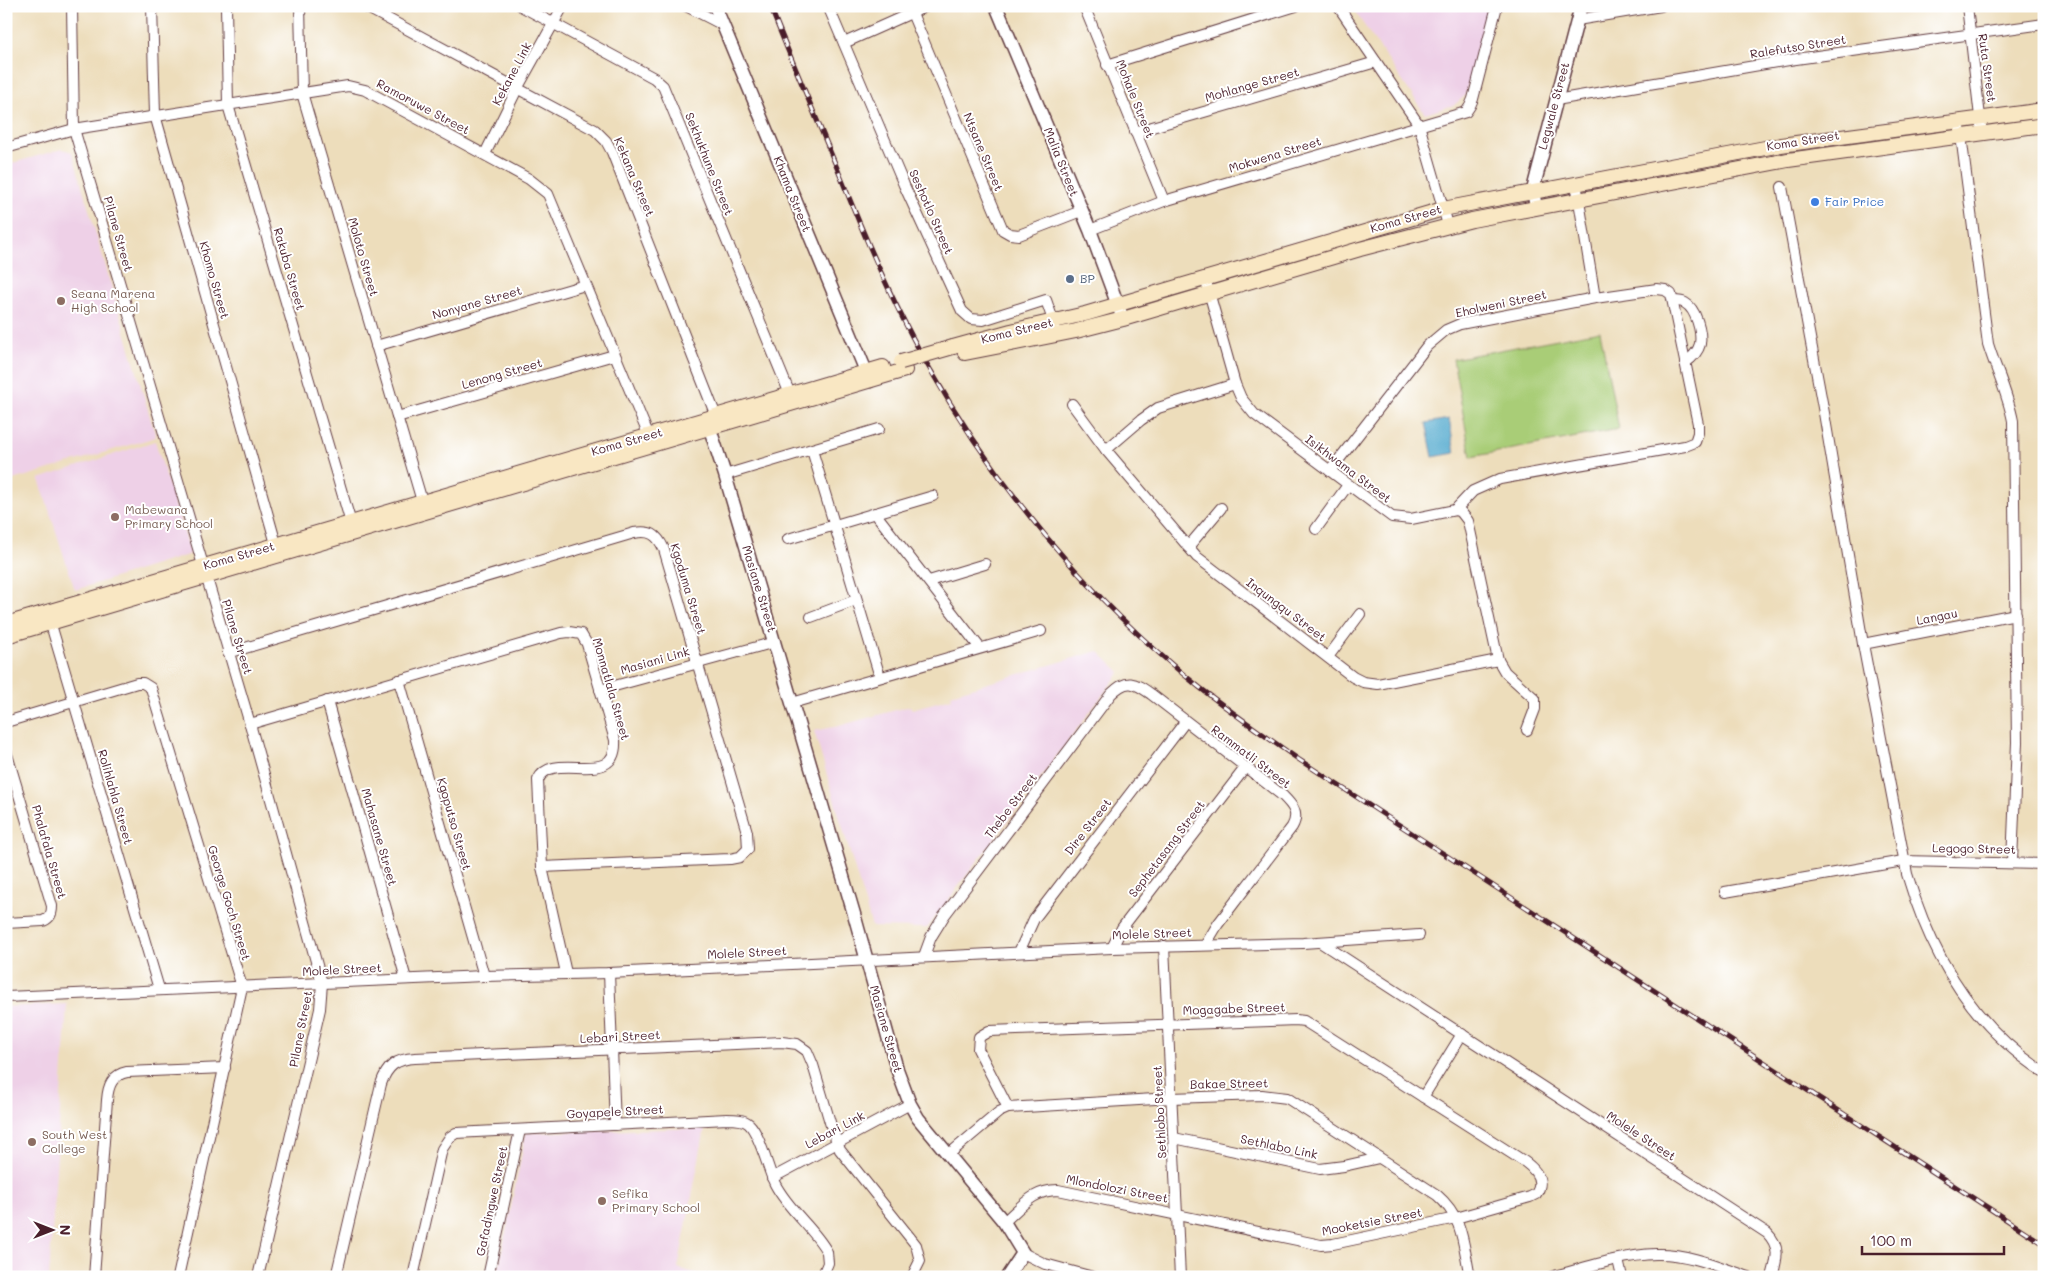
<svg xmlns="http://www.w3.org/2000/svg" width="2050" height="1283" viewBox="0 0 2050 1283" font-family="Mali,sans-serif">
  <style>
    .built { fill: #eed0e7 }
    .green { fill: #a9cd77; stroke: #7a7651 }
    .water { fill: #50a8cd; stroke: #4d647c }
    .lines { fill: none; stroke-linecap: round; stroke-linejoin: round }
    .minor-casing { stroke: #623c41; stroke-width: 12 }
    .tertiary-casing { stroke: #623c41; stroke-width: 15 }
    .secondary-casing { stroke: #623c41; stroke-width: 16 }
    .minor { stroke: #fff; stroke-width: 10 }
    .tertiary { stroke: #fff; stroke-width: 12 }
    .secondary { stroke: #f9e7c3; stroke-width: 14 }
    .rail-casing { stroke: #4a1f2b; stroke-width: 5 }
    .rail { stroke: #fff; stroke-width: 3; stroke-dasharray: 9; stroke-linecap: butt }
    .secondary-bridge-casing { stroke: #623c41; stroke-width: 16; stroke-linecap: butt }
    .secondary-bridge { stroke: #f9e7c3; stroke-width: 14 }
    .shop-dot { fill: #3f7fe0; stroke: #fff; stroke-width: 2 }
    .service-dot { fill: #5c6f8a; stroke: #fff; stroke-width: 2 }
    .education-dot { fill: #8d6e63; stroke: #fff; stroke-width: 2 }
    .labels { text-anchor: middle; stroke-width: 4; stroke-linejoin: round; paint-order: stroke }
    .street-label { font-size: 12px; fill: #4a1f2b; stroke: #fff }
    .shop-label { font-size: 12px; fill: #366cbe; stroke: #fff; text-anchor: start }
    .service-label { font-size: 12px; fill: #4e5e75; stroke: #fff; text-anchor: start }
    .education-label { font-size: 12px; fill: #785e54; stroke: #fff; text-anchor: start }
  </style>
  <rect width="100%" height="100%" fill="#fff"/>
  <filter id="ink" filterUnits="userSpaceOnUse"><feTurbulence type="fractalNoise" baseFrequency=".02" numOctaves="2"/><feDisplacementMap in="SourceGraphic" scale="10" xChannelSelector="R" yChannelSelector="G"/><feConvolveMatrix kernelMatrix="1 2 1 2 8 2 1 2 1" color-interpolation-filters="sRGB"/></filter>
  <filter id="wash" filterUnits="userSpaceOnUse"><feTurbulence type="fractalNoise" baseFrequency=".0096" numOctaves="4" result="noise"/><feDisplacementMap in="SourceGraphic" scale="20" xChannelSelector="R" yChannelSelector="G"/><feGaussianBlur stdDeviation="1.12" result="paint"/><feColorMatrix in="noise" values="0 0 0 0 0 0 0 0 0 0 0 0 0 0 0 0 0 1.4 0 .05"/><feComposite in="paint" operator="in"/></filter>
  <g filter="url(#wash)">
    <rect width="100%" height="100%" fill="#edddbb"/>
    <g class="built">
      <path d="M1351,6H1489L1465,96L1454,105L1425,114Z"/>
      <path d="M62,149L72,152L156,437L6,482V165Z"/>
      <path d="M155,441L191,554L75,590L39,479Z"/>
      <path d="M1098,651L1120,672L927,928L872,927L814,731L839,726L910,706L912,709L952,698L951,694Z"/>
      <path d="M67,1004L49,1277H6V1007Z"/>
      <path d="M705,1128L678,1268L708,1277H497L526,1133Z"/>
    </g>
    <path class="green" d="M1600,331L1619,429L1471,457L1453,359Z"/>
    <path class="water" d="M1449,419L1455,453L1433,457L1426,423Z"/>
  </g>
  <g filter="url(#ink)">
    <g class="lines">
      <defs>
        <g id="minor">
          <path d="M72,6L74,129L250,724L322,983L320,1009L258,1277"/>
          <path d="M152,6L155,115L278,551"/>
          <path d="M226,6L228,105L353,530"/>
          <path d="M300,6L302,93L424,508"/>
          <path d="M364,6L595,130L606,141L612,152L718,421"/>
          <path d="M521,6L654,78L663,86L792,399"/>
          <path d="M686,6L723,25"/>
          <path d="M828,6L904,185L962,311L971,319L983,320L1046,300L1055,326"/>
          <path d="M909,6L1003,230L1010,234L1019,235L1081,211"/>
          <path d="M1084,6L1164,201"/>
          <path d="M1338,6L1419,125L1448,225"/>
          <path d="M1967,6L1982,134"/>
          <path d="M1577,20L1661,6"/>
          <path d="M844,43L927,6"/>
          <path d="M1107,65L1296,6"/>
          <path d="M1556,100L1789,60L2044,24"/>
          <path d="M1959,120L1988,344C1996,370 2008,394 2013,421L2017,742L2012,862"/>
          <path d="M1135,132L1376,62"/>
          <path d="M6,148L74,129L348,86L365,90L529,179L548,194L651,441"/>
          <path d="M485,154L518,87L563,6"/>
          <path d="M1576,183L1595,298"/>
          <path d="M1782,187L1824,413L1863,644L1907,874C1931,955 1972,1026 2044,1072"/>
          <path d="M1090,230L1164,201L1466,112L1470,106L1473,99L1497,6"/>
          <path d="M1205,278L1235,384L1241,398L1254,414L1392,517L1411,519L1455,510L1461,512L1468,521L1498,660L1505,672L1535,699V709L1527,730"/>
          <path d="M1673,301C1677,301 1682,301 1685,303C1696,309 1702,332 1700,344C1698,352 1692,358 1685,363"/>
          <path d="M376,346L585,285"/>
          <path d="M1072,404L1106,450L1197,557L1353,677L1363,682L1378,684L1498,660"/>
          <path d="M397,417L614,355"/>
          <path d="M812,450L880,677"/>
          <path d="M1106,450L1141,420L1158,408L1235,384"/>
          <path d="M1330,471L1427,346L1446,330L1460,324L1595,298L1657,289L1665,290L1671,294L1698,424V433L1695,442L1685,446L1500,479L1473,491L1455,510"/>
          <path d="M725,475L879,429"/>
          <path d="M875,513L980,648"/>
          <path d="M1316,529L1348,485"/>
          <path d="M788,539L933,496"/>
          <path d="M1188,547L1221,508"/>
          <path d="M929,581L985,564"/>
          <path d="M811,617L856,600"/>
          <path d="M49,618L159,989"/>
          <path d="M1863,644L2016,614"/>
          <path d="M228,653L634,533C650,530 657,534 664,549L747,832L748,849L740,857L730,859L542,867"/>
          <path d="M1328,657L1360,614"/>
          <path d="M399,680L484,976"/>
          <path d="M600,690L775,642"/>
          <path d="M327,701L406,979"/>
          <path d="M792,703L1041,631"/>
          <path d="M6,722L137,683H143L151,688L242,987L178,1277"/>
          <path d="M250,724L561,633L569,632L581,634L587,644L615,740C618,791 552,748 538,780L542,867L566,973"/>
          <path d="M6,751L52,906C52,914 50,918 43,921L6,923"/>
          <path d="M1725,892L1903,861L2044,864"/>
          <path d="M1320,942L1767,1233C1781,1247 1777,1259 1772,1277"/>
          <path d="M1164,946L1180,1277"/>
          <path d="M1112,948L1122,928L1245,768"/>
          <path d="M1019,952L1034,919L1185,722"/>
          <path d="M924,956L931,937L944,916L1111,694C1127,678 1134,682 1151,694L1283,796C1292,805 1300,813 1292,827L1218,924L1206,944"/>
          <path d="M609,973L615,1125"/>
          <path d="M6,997L484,976L609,973L1112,948L1303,943L1419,935"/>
          <path d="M1423,1097L1462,1034"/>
          <path d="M1174,1138L1320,1169L1344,1166L1379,1158"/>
          <path d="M948,1155L999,1112L1008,1108L1171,1098L1262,1095L1287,1098L1437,1195C1464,1218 1463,1245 1470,1277"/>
          <path d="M772,1178L910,1104"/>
          <path d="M1004,1222C1022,1206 1033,1190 1058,1190L1321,1245L1333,1244L1456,1218L1530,1197L1536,1194C1545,1181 1536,1170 1525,1162L1312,1026L1304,1021L1296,1020L989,1031L979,1037L978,1049L1008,1108"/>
          <path d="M1023,1253L1045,1264L1093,1277"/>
          <path d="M1618,1260L1622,1277"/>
          <path d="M94,1277L107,1100C108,1086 112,1075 127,1072L225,1068"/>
          <path d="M336,1277L381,1084C387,1066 396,1059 415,1058L782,1042L797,1044L807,1051L813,1065L832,1129L840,1150L916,1245L920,1261L912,1277"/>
          <path d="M413,1277L442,1149L450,1137L456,1133L727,1119C735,1119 744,1119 749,1124C760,1134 768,1170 775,1184C789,1211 814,1228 827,1252L828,1263L822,1277"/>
          <path d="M488,1277L520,1130"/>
          <path d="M1551,1277C1585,1268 1621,1255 1656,1254C1688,1253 1720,1267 1749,1277"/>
        </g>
        <g id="tertiary">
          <path d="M715,6L870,381"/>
          <path d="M996,6L1090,230L1123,319"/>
          <path d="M1536,207L1533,191L1535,182L1581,6"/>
          <path d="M709,420L710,429L725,475L854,914L897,1069L910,1104L918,1118L1004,1222L1023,1253L1007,1277"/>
        </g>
        <g id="secondary">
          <path d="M953,347L1011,331L1085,314L1443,209L1781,145L2044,110"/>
          <path d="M965,353L1076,331L1123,319L1360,249L1472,220L1788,160L2044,125"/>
          <path d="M6,624L883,367"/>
          <path d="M6,636L905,370"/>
        </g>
      </defs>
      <use href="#minor" class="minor-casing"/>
      <use href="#tertiary" class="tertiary-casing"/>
      <use href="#secondary" class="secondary-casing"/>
      <use href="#minor" class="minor"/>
      <use href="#tertiary" class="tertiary"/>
      <use href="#secondary" class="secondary"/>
      <defs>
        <path id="rail" d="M770,6C793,64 818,122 842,180C867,243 894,306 927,364C996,486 1089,599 1199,687C1231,712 1265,736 1298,759L2044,1244"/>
      </defs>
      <use href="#rail" class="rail-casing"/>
      <use href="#rail" class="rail"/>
      <defs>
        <path id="secondary-bridge" d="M901,362L953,347"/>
      </defs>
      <use href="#secondary-bridge" class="secondary-bridge-casing"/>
      <use href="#secondary-bridge" class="secondary-bridge"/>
    </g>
  </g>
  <circle class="shop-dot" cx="1815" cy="202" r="5"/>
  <circle class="service-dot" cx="1070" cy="279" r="5"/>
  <g class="education-dot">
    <circle cx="61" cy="301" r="5"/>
    <circle cx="115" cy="517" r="5"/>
    <circle cx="32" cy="1142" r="5"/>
    <circle cx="602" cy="1201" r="5"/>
  </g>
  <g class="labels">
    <g class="street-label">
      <text transform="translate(1798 47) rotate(-9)" y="4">Ralefutso Street</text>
      <text transform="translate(1987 68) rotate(82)" y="4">Ruta Street</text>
      <text transform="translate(512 74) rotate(-62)" y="4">Kekane Link</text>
      <text transform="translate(1252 85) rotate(-16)" y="4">Mohlange Street</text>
      <text transform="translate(1135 99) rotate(68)" y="4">Mohale Street</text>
      <text transform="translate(1554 106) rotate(-75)" y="4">Legwale Street</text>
      <text transform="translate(423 107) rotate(28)" y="4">Ramoruwe Street</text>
      <text transform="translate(1803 141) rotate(-9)" y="4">Koma Street</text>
      <text transform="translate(983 152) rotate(67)" y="4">Ntsane Street</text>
      <text transform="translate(1275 155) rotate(-17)" y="4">Mokwena Street</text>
      <text transform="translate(1061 162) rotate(68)" y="4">Malia Street</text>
      <text transform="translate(709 164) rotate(68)" y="4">Sekhukhune Street</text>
      <text transform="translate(634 177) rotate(67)" y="4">Kekana Street</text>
      <text transform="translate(792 194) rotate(68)" y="4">Khama Street</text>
      <text transform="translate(931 212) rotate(66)" y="4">Seshotlo Street</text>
      <text transform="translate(1406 219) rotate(-16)" y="4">Koma Street</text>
      <text transform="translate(118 234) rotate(74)" y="4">Pilane Street</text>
      <text transform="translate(363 257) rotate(74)" y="4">Moloto Street</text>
      <text transform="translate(289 269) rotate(74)" y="4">Rakuba Street</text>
      <text transform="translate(214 280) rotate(74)" y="4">Khomo Street</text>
      <text transform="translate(477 303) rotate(-16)" y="4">Nonyane Street</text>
      <text transform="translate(1501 304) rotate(-12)" y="4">Eholweni Street</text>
      <text transform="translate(1017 331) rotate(-14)" y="4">Koma Street</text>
      <text transform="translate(502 374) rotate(-16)" y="4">Lenong Street</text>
      <text transform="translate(627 442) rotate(-16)" y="4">Koma Street</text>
      <text transform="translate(1348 469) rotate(37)" y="4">Isikhwama Street</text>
      <text transform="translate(239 556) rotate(-16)" y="4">Koma Street</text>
      <text transform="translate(688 589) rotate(73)" y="4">Kgoduma Street</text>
      <text transform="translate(759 589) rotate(73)" y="4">Masiane Street</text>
      <text transform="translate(1286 610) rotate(37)" y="4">Inqungqu Street</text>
      <text transform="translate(1937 617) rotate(-11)" y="4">Langau</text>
      <text transform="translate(237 637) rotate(73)" y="4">Pilane Street</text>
      <text transform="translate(655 661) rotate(-16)" y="4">Masiani Link</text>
      <text transform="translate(611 689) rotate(74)" y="4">Monnatlala Street</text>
      <text transform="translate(1251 757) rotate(37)" y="4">Rammatli Street</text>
      <text transform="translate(115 797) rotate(74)" y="4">Rolihlahla Street</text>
      <text transform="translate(1011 806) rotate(-53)" y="4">Thebe Street</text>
      <text transform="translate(454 824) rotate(74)" y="4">Kgoputso Street</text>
      <text transform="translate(1088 827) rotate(-52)" y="4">Dire Street</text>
      <text transform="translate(379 837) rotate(74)" y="4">Mahasane Street</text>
      <text transform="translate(1167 849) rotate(-53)" y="4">Sephetasang Street</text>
      <text transform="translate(1974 849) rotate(1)" y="4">Legogo Street</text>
      <text transform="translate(49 852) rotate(74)" y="4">Phalafala Street</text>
      <text transform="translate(229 903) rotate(73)" y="4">George Goch Street</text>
      <text transform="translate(1152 934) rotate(-2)" y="4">Molele Street</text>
      <text transform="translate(747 953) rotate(-3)" y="4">Molele Street</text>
      <text transform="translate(342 970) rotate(-3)" y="4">Molele Street</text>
      <text transform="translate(1234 1009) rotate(-2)" y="4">Mogagabe Street</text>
      <text transform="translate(301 1029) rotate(-79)" y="4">Pilane Street</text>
      <text transform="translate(886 1029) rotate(74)" y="4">Masiane Street</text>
      <text transform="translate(620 1037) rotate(-3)" y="4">Lebari Street</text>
      <text transform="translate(1229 1084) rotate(-1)" y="4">Bakae Street</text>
      <text transform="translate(615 1112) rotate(-3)" y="4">Goyapele Street</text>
      <text transform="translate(1160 1112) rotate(-93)" y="4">Sethlobo Street</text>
      <text transform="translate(835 1130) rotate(-28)" y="4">Lebari Link</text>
      <text transform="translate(1641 1136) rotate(33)" y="4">Molele Street</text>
      <text transform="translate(1279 1147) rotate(12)" y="4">Sethlabo Link</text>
      <text transform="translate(1117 1189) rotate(11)" y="4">Mlondolozi Street</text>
      <text transform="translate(492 1201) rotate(-78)" y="4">Gafadingwe Street</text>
      <text transform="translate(1372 1222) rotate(-11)" y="4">Mooketsie Street</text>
    </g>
    <g class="shop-label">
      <text x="1825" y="206">Fair Price</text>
    </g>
    <g class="service-label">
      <text x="1080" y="283">BP</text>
    </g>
    <g class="education-label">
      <text x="71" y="298">Seana Marena<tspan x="71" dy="14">High School</tspan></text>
      <text x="125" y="514">Mabewana<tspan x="125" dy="14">Primary School</tspan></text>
      <text x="42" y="1139">South West<tspan x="42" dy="14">College</tspan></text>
      <text x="612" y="1198">Sefika<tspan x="612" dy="14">Primary School</tspan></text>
    </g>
  </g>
  <rect width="2050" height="1283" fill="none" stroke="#fff" stroke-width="25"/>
  <g transform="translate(52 1230) rotate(90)" stroke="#ffffff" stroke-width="4" paint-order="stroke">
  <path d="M0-4L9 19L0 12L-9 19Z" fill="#4a1f2b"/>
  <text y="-8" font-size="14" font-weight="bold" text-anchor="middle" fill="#4a1f2b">N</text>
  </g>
  <path d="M1862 1246v8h142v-8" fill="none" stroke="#4a1f2b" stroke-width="2.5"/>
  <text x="1870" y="1246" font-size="15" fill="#4a1f2b" stroke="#ffffff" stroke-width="4" paint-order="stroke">100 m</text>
</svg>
